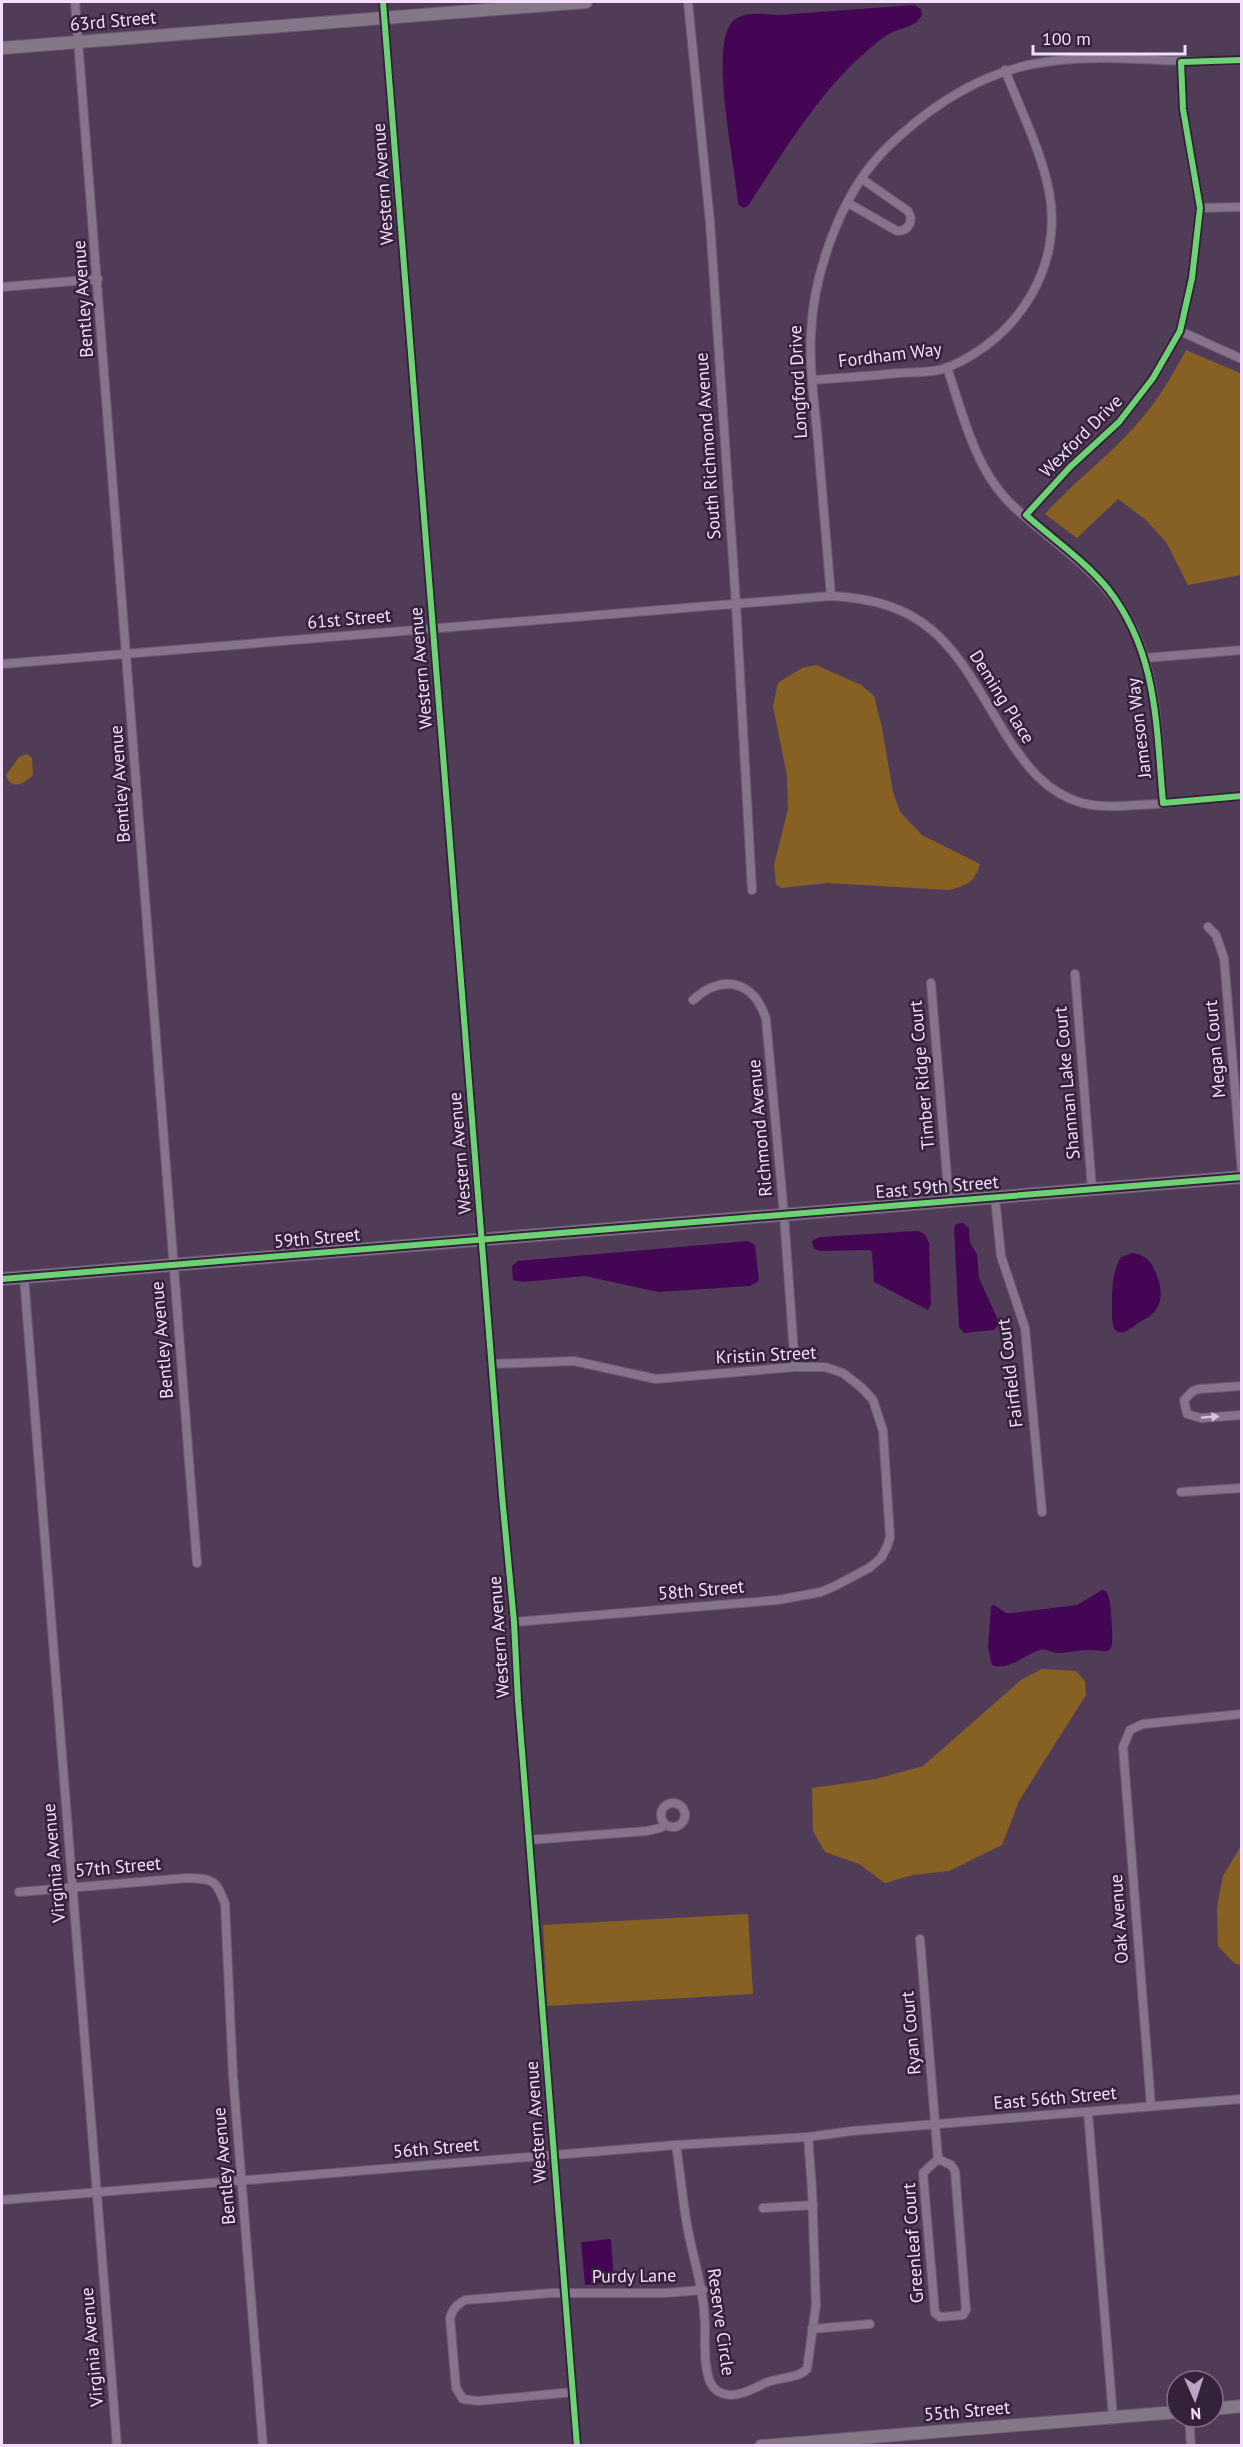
<svg xmlns="http://www.w3.org/2000/svg" width="1243" height="2447" viewBox="0 0 1243 2447" font-family="'PT Sans',sans-serif">
  <style>
    .green { fill: #876024 }
    .water { fill: #440555 }
    .lines { fill: none; stroke-linecap: round; stroke-linejoin: round }
    .street-casing { stroke: #6c5a72; stroke-width: 10 }
    .secondary-casing { stroke: #6c5a72; stroke-width: 14 }
    .street { stroke: #85748b; stroke-width: 8 }
    .secondary { stroke: #837788; stroke-width: 12 }
    .cycleway-casing { stroke: #332239; stroke-width: 10 }
    .cycleway { stroke: #6cd273; stroke-width: 6 }
    .oneway { fill: #d9c4e0 }
    .labels { text-anchor: middle; stroke-width: 5; stroke-linejoin: round; paint-order: stroke }
    .street-label { font-size: 18px; fill: #f5defd; stroke: #332239 }
  </style>
  <rect width="100%" height="100%" fill="#513c58"/>
  <g class="green">
    <path d="M1186,350L1242,374L1241,575L1188,585L1166,542L1146,520L1118,499L1077,538L1045,514C1070,486 1099,464 1125,437C1150,412 1170,381 1186,350Z"/>
    <path d="M816,665L861,685L874,696L882,728L893,792L900,812L922,835L980,864C976,881 966,886 949,890L827,883L781,888L776,884L774,865L788,809L787,776L773,706L778,683L802,668Z"/>
    <path d="M27,754L32,758L33,775C24,784 11,791 6,775L19,757Z"/>
    <path d="M1042,1669L1076,1671L1085,1681L1086,1695L1019,1801L1002,1845L949,1871L913,1875L885,1883L859,1864L825,1852L813,1831L812,1788L876,1779L923,1766L1021,1680Z"/>
    <path d="M1241,1846V1965L1234,1963L1218,1946L1217,1907L1223,1876Z"/>
    <path d="M748,1914L753,1994L547,2006L543,1925Z"/>
  </g>
  <g class="water">
    <path d="M914,5L921,9L922,14C916,28 905,26 893,32C879,39 867,51 856,61C816,98 778,160 748,206L743,208L738,204C736,168 708,45 733,21C743,11 764,14 778,15Z"/>
    <path d="M963,1223L969,1228L970,1243L977,1254L979,1278L998,1320L999,1324L994,1330L964,1333L959,1327L954,1228L956,1224Z"/>
    <path d="M916,1231C925,1232 926,1235 929,1243L931,1304L928,1310L874,1282L872,1252L870,1250L820,1251L814,1249L812,1241L820,1237Z"/>
    <path d="M748,1241L755,1245L759,1281L750,1286L658,1292L585,1276L522,1282L513,1280L512,1266L518,1261Z"/>
    <path d="M1133,1253C1146,1255 1151,1261 1156,1273C1163,1289 1164,1308 1147,1318C1144,1320 1141,1321 1138,1323C1121,1337 1111,1337 1112,1311C1112,1292 1111,1274 1121,1257Z"/>
    <path d="M1102,1590L1106,1591C1112,1601 1111,1616 1112,1628C1113,1659 1110,1650 1086,1650C1077,1650 1068,1653 1058,1653C1052,1653 1046,1648 1040,1650C1026,1654 1007,1672 992,1665L988,1648L991,1606L994,1605L1006,1613H1011L1077,1605Z"/>
    <path d="M611,2239L614,2282L585,2285L581,2242Z"/>
  </g>
  <g class="lines">
    <defs>
      <g id="street">
        <path d="M75,2L197,1563"/>
        <path d="M383,2L502,1496L514,1622L518,1701L577,2446"/>
        <path d="M688,2L710,222L736,604L752,890"/>
        <path d="M848,203L897,231C909,231 914,221 908,211L862,179"/>
        <path d="M1200,208L1242,207"/>
        <path d="M2,287L98,279"/>
        <path d="M1180,331L1242,359"/>
        <path d="M947,367C963,415 975,470 1013,506C1054,544 1101,571 1129,621C1159,676 1158,741 1163,803"/>
        <path d="M812,380C841,378 870,376 899,373C914,372 935,373 949,367C1018,338 1064,266 1049,191C1041,150 1020,109 1005,70"/>
        <path d="M1026,515L1070,467L1119,422L1153,378L1180,331L1192,278L1200,208L1183,109L1181,62"/>
        <path d="M831,596C827,545 822,494 818,442C815,406 809,370 811,334C813,275 840,198 880,155C887,147 895,140 903,133C940,100 984,74 1033,64C1103,50 1172,66 1242,60"/>
        <path d="M1145,658L1242,650"/>
        <path d="M2,664L831,596C938,601 958,657 1008,738C1027,767 1047,793 1082,803C1106,809 1130,805 1155,804C1184,801 1213,799 1242,796"/>
        <path d="M1208,927L1216,935L1224,958L1242,1173"/>
        <path d="M1075,974L1092,1189"/>
        <path d="M931,983L949,1201"/>
        <path d="M693,1000C723,973 754,981 766,1019L784,1215L795,1367"/>
        <path d="M995,1197L1001,1256L1025,1328L1042,1512"/>
        <path d="M24,1277L117,2446"/>
        <path d="M491,1364L574,1361L656,1379L795,1367H825L843,1373L862,1388L873,1400L883,1431L890,1537L887,1547L881,1558L869,1568L835,1586L821,1592L778,1600L514,1622"/>
        <path d="M1242,1386L1199,1389L1193,1391L1184,1400L1187,1414L1201,1418L1242,1415"/>
        <path d="M1181,1492L1242,1488"/>
        <circle cx="673" cy="1815" r="12"/>
        <path d="M529,1840L647,1831L660,1828L665,1825"/>
        <path d="M19,1892L187,1878C213,1879 216,1879 225,1904L233,2076L263,2446"/>
        <path d="M920,1939L938,2159L923,2173L935,2313L940,2317L963,2315L966,2310L955,2171L951,2165L938,2159"/>
        <path d="M1151,2106L1123,1747L1130,1730L1143,1724L1242,1714"/>
        <path d="M1088,2112L1113,2417"/>
        <path d="M676,2145C681,2177 683,2209 690,2240C697,2272 704,2292 705,2326C705,2341 703,2377 714,2388C729,2403 751,2390 765,2383C779,2377 798,2379 807,2369L816,2305L812,2189L808,2137"/>
        <path d="M2,2200L676,2145L808,2137L852,2131L1242,2099"/>
        <path d="M763,2208L813,2205"/>
        <path d="M812,2329L870,2324"/>
        <path d="M573,2392L478,2401L463,2399L456,2388L450,2318C453,2308 457,2305 465,2300L552,2293H665L703,2290"/>
        <path d="M1189,2417L1191,2446"/>
      </g>
      <g id="secondary">
        <path d="M2,48L586,2"/>
        <path d="M2,1279L1242,1177"/>
        <path d="M1213,2409L1242,2406"/>
        <path d="M761,2446L1177,2412"/>
      </g>
    </defs>
    <use href="#street" class="street-casing"/>
    <use href="#secondary" class="secondary-casing"/>
    <use href="#street" class="street"/>
    <use href="#secondary" class="secondary"/>
    <defs>
      <g id="cycleway">
        <path d="M383,2L502,1496L514,1622L518,1701L577,2446"/>
        <path d="M1242,60L1181,62L1183,109L1200,208L1192,278L1180,331L1153,378L1119,422L1070,467L1026,515C1053,539 1085,561 1108,589C1158,653 1156,726 1163,803L1242,796"/>
        <path d="M2,1279L1242,1177"/>
      </g>
    </defs>
    <use href="#cycleway" class="cycleway-casing"/>
    <use href="#cycleway" class="cycleway"/>
  </g>
  <defs><path id="oneway-solid" d="M-6-.8H1V-3.2L6.5 0L1 3.2V.8H-6Z" transform="scale(1.5)"/></defs>
  <use class="oneway" href="#oneway-solid" transform="translate(1210 1417) rotate(-4)"/>
  <g class="labels">
    <g class="street-label">
      <text transform="translate(113 21) rotate(-5)" y="6">63rd Street</text>
      <text transform="translate(383 184) rotate(-94)" y="6">Western Avenue</text>
      <text transform="translate(83 299) rotate(-94)" y="6">Bentley Avenue</text>
      <text transform="translate(890 355) rotate(-7)" y="6">Fordham Way</text>
      <text transform="translate(798 382) rotate(-93)" y="6">Longford Drive</text>
      <text transform="translate(1081 436) rotate(-45)" y="6">Wexford Drive</text>
      <text transform="translate(708 446) rotate(-94)" y="6">South Richmond Avenue</text>
      <text transform="translate(349 619) rotate(-5)" y="6">61st Street</text>
      <text transform="translate(421 668) rotate(-95)" y="6">Western Avenue</text>
      <text transform="translate(1002 697) rotate(58)" y="6">Deming Place</text>
      <text transform="translate(1139 728) rotate(-97)" y="6">Jameson Way</text>
      <text transform="translate(120 784) rotate(-94)" y="6">Bentley Avenue</text>
      <text transform="translate(1215 1049) rotate(-95)" y="6">Megan Court</text>
      <text transform="translate(922 1075) rotate(-95)" y="6">Timber Ridge Court</text>
      <text transform="translate(1067 1083) rotate(-95)" y="6">Shannan Lake Court</text>
      <text transform="translate(760 1128) rotate(-95)" y="6">Richmond Avenue</text>
      <text transform="translate(460 1153) rotate(-95)" y="6">Western Avenue</text>
      <text transform="translate(937 1187) rotate(-5)" y="6">East 59th Street</text>
      <text transform="translate(317 1238) rotate(-5)" y="6">59th Street</text>
      <text transform="translate(162 1340) rotate(-95)" y="6">Bentley Avenue</text>
      <text transform="translate(766 1355) rotate(-3)" y="6">Kristin Street</text>
      <text transform="translate(1010 1373) rotate(-97)" y="6">Fairfield Court</text>
      <text transform="translate(701 1590) rotate(-5)" y="6">58th Street</text>
      <text transform="translate(499 1637) rotate(-94)" y="6">Western Avenue</text>
      <text transform="translate(54 1863) rotate(-95)" y="6">Virginia Avenue</text>
      <text transform="translate(118 1867) rotate(-5)" y="6">57th Street</text>
      <text transform="translate(1119 1919) rotate(-94)" y="6">Oak Avenue</text>
      <text transform="translate(911 2033) rotate(-95)" y="6">Ryan Court</text>
      <text transform="translate(1055 2098) rotate(-5)" y="6">East 56th Street</text>
      <text transform="translate(536 2122) rotate(-94)" y="6">Western Avenue</text>
      <text transform="translate(436 2148) rotate(-5)" y="6">56th Street</text>
      <text transform="translate(224 2166) rotate(-95)" y="6">Bentley Avenue</text>
      <text transform="translate(913 2243) rotate(-94)" y="6">Greenleaf Court</text>
      <text transform="translate(634 2276) rotate(-1)" y="6">Purdy Lane</text>
      <text transform="translate(721 2322) rotate(82)" y="6">Reserve Circle</text>
      <text transform="translate(92 2347) rotate(-95)" y="6">Virginia Avenue</text>
      <text transform="translate(967 2411) rotate(-5)" y="6">55th Street</text>
    </g>
  </g>
  <rect width="1243" height="2447" fill="none" stroke="#f5defd" stroke-width="6"/>
  <g transform="translate(1195 2399) rotate(177)"><circle r="28" fill="#332239" stroke="#816d87" stroke-width="1.5"/>
  <path d="M0-4.5L10 22L0 15L-10 22Z" fill="#bca5c3"/>
  <text y="-9" font-size="16" font-weight="bold" text-anchor="middle" fill="#f5defd">N</text>
  </g>
  <path d="M1033 45v9h152v-9" fill="none" stroke="#f5defd" stroke-width="3"/>
  <text x="1042" y="45" font-size="18" fill="#f5defd" stroke="#332239" stroke-width="4.5" paint-order="stroke">100 m</text>
</svg>
